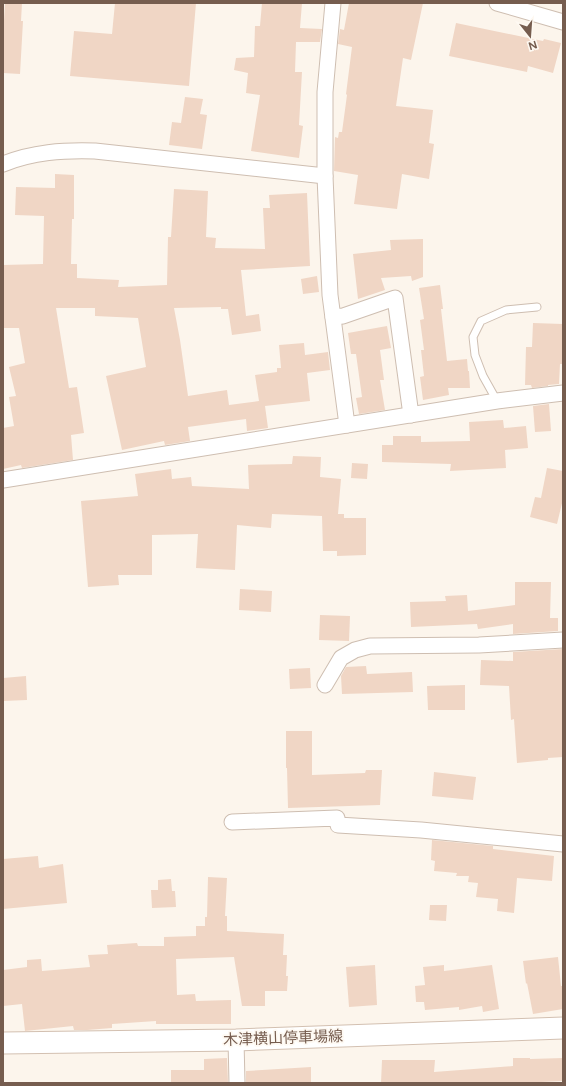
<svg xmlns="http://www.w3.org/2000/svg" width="566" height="1086" viewBox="0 0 566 1086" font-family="Figtree,'Noto Sans JP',sans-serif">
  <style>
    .building { fill: #f0d6c5 }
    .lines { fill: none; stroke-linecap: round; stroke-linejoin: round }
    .lane-casing { stroke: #cebeb1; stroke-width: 9 }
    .street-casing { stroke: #cebeb1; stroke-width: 17 }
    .secondary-casing { stroke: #d3c0b1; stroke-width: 23 }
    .lane { stroke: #fff; stroke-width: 7 }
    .street { stroke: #fff; stroke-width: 15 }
    .secondary { stroke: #fff; stroke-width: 21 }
    .labels { text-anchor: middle; stroke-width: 3.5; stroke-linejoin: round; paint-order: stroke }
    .street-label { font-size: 15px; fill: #765d4f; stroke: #fef9f2 }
  </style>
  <rect width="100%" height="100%" fill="#fcf5ec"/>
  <g class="building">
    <path d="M5,3H22L21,21H23L20,74L3,73V20H4Z"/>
    <path d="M115,3H196L189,86L70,76L74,31L112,34Z"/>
    <path d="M262,3H302L300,28L322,29L320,42H296L295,72H302L299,125L303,126L299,158L251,151L260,95L246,93L248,73L234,70L236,58L254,57L255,26H260Z"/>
    <path d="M349,3H423L411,60L403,58L396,106L433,110L429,143L434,144L429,179L402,174L397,209L354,204L358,175L334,171L335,137L338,138L339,132H342L347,95L346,94L352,47L338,44L340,29L344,30Z"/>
    <path d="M456,23L543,41L544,39L561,43L553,73L528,66L527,72L449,56Z"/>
    <path d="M185,97L203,99L200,114L207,115L202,149L169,145L172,122L181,123Z"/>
    <path d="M55,174L74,175V219H72L71,264H77V278L119,280L118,287L167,285L168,237H171L174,189L208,191L206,237L216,238L215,248L265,249L263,208H270L269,195L307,193L310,266L241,270L246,316L259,314L261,331L232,335L228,309H221V307L174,308L180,340L188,396L227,390L229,405L259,401L255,375L277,372V368H281L279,345L304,343L305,355L328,352L330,370L307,373L310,401L265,406L268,428L247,431L246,419L188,427L190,441L165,445L164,441L122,450L106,376L146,367L138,318L95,316V308H56L69,388L77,387L84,433L71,435L73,460L22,468L21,465L3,469V428L14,426L9,397L16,396L9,367L25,363L19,328H3V265L43,264L44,216L15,215L16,187L55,188Z"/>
    <path d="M423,239V277L412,281L411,276L381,278L385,290L358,299L353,254L391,250L390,240Z"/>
    <path d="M317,276L319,292L303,294L301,279Z"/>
    <path d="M440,285L443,309H441L447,361L467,359L468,371H469L470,388H448L449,395L423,400L420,377L424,376L421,350H424L420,320L424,319L419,288Z"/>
    <path d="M533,323L563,324V364H560L559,384L548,385V386L532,388L531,385H525L526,347H532Z"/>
    <path d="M387,326L391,348L380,350L384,380H380L385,410L359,414L356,398L362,397L356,354H351L348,333Z"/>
    <path d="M549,404L551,431L535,432L533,406Z"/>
    <path d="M503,420L504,428L526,426L528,448L505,450L506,468L450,471L451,464L382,462V445H393V436H421V442L470,441L469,422Z"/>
    <path d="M293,456L321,457L320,477L341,479L338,514H344V518H366V555L337,556V551H323L322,516L272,514L271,528L237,525L235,570L196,568L198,534L152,535V575H118L119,585L88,587L81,501L138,496L135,474L171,469L172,479L191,477L192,486L249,489L248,465L292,464Z"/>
    <path d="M352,463L368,464L367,479L351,478Z"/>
    <path d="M547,468L563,471V499L557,524L530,517L535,497L541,498Z"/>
    <path d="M515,582H551L550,618H558V631L513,634V624L478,629L477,624L411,627L410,602L446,601L445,596L467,595L468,611L515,605Z"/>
    <path d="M240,589L272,591L271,612L239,610Z"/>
    <path d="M320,615L350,616L349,641L319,640Z"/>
    <path d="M563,649V757L548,758V760L517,763L514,719L511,720L509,686L480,685L481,660L513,661V652Z"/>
    <path d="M366,666L367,674L412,672L413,692L342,694L341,676L346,667Z"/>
    <path d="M310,668L311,688L290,689L289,669Z"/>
    <path d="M26,676L27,700L3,701V678Z"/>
    <path d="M465,685V710H428L427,686Z"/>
    <path d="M286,731H312V775L365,773L366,770H382L380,805L288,808L287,768H286Z"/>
    <path d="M434,772L476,777L473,800L432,796Z"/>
    <path d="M432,840L493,846V849L554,856L552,881L517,878L514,913L497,911L498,899L476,897L478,883L468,882L469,876H456L457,873L434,871L435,861L431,860Z"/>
    <path d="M38,856L39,868L63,864L67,903L3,909V859Z"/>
    <path d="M208,877L227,878L225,916H227V931L284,934L283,955H287L286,976H288L287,991H265V1006H242L234,957L176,959L177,995L195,994L196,1001L231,1000V1024H156V1021L112,1024V1028L87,1030H74L73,1026L25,1031L22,1004L3,1006V970L27,967V960L41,959L42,971L90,967L88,955L108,954L107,945L137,943L138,946H164V937L196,936V926H205V917H207Z"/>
    <path d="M171,879L172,891H175L176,907L152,908L151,890H158V880Z"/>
    <path d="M430,905H447L446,921L429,920Z"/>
    <path d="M558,957L561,986H563V1009L533,1014L527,983L526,984L523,961Z"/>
    <path d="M375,965L377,1005L349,1007L346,967Z"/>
    <path d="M444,965V971L492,965L499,1009L483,1012L482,1006L459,1010V1007L425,1010L424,1002H416L415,986L425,985L423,967Z"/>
    <path d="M227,1058L228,1083H171V1070H204V1059Z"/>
    <path d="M513,1058H530V1059L563,1058V1081L541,1082V1083H434V1082V1083H381L382,1060H435L434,1072L513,1066Z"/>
    <path d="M311,1067V1083H246V1071Z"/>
  </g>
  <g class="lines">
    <defs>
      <path id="lane" d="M497,401L483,376L475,355L473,337L481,321L506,310L537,307"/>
      <g id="street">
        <path d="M333,3L325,92V176L330,295L347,425"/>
        <path d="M497,3L563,22"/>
        <path d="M3,164C33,152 63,150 95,151L325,176"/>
        <path d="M333,317L343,316L395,298L411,415"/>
        <path d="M3,480L497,401L563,393"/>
        <path d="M325,685L341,658L355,650L370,646L479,645L563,640"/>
        <path d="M232,822L337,818L338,825L421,830L563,844"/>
        <path d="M236,1040L237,1083"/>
      </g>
      <path id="secondary" d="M3,1043L236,1040L563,1028"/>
    </defs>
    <use href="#lane" class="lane-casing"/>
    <use href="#street" class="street-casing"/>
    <use href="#secondary" class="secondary-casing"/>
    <use href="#lane" class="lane"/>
    <use href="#street" class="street"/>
    <use href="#secondary" class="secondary"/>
  </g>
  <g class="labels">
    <g class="street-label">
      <text transform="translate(283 1038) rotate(-2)" y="5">木津横山停車場線</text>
    </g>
  </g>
  <rect width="566" height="1086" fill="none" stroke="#765d4f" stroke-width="8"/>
  <g transform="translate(530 36) rotate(163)" stroke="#fef9f2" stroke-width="3" paint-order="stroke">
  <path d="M0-3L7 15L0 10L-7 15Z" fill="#765d4f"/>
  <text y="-6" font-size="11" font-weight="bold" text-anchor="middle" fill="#765d4f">N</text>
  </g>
</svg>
